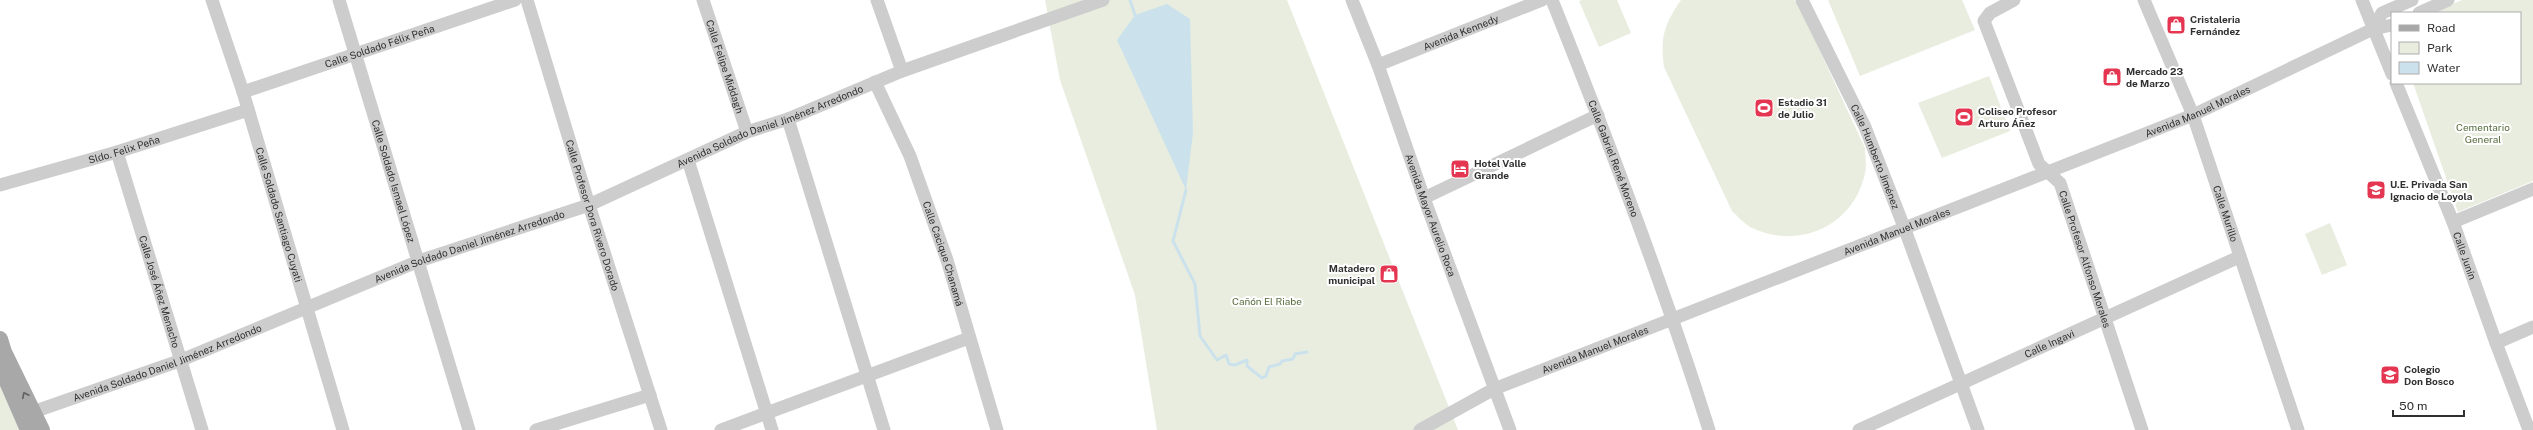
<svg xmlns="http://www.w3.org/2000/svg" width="2533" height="430" viewBox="0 0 2533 430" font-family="'Public Sans',sans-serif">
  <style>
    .green { fill: #e8eddf }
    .water { fill: #cbe2ec }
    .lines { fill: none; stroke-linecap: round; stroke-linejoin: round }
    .stream { stroke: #cbe2ec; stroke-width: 3 }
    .minor { stroke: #cdcdcd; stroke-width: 13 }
    .major { stroke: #a8a8a8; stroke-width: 16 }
    .oneway { stroke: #606060 }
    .labels { text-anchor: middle; stroke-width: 4; stroke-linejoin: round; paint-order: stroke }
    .poi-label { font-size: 10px; font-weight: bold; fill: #303030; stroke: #fff; text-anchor: start }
    .street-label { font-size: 10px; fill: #303030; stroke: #fff }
    .park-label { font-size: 10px; fill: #576c3d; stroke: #fff }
  </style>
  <rect width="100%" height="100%" fill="#fff"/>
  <g class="green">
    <path d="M1045,0H1287L1458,430H1157L1135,295L1060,80Z"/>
    <path d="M1582,0H1617L1631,33L1599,47L1579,1Z"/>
    <path d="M1681,0H1794L1798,4L1865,148C1865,156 1867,165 1865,173C1854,226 1798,251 1750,227C1744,223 1737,216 1732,211L1664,67C1660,37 1664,25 1681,0Z"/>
    <path d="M1828,0H1962L1975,30L1860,76Z"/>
    <path d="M2462,0H2533V181L2458,212L2413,83H2520V13H2430Z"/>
    <path d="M1989,76L2010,131L1942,158L1918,103Z"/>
    <path d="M2330,223L2347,265L2322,275L2305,234Z"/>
    <path d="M0,365L33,430H0Z"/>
  </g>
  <path class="water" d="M1167,4L1190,19L1193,133L1186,190L1117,40L1135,15Z"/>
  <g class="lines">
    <g class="stream">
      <path d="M1130,0L1135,15"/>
      <path d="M1186,190L1173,241L1195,284L1200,336L1217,360L1226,355L1229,364L1235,365L1247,360V366L1262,378L1266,376L1269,367L1280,364L1282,361L1293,359L1295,354L1307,352"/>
    </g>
    <g class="minor">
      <path id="s1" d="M212,0L243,92L343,430"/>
      <path id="s2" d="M339,0L469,430"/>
      <path id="s3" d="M527,0L589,205L661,430"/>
      <path id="s4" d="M703,0L747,132"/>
      <path d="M877,0L902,71"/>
      <path id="s5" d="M1352,0L1378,65L1424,198L1510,430"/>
      <path id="s6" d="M1552,0C1609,142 1663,284 1709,430"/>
      <path id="s7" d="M1802,0L1865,127L1904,227L1978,430"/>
      <path id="s8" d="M2014,0L1990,13L1984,21L2039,164L2060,183L2142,430"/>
      <path id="s9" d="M2144,0L2193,115L2298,430"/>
      <path d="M2362,0L2392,74"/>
      <path d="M2419,13L2448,0"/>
      <path d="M2373,29L2382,13L2412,0"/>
      <path id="s10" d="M1378,65L1542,0"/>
      <path id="s11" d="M875,82L910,156L947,260L997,430"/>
      <path id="s12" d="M2396,83L2453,222L2496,343L2529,430"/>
      <path id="s13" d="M243,92L515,0"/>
      <path d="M788,119L884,430"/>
      <path id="s14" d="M117,152L202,430"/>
      <path d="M688,160L772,430"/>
      <path id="s15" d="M0,185L117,152L248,110"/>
      <path d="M1424,198L1598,115"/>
      <path d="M2453,222L2533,189"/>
      <path d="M2496,343L2533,327"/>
      <path id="s16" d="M33,412L179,361L419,261L589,205L747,132L788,119L902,71L1103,0"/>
      <path d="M536,430L650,395"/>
      <path d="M721,430L969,338"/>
      <path id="s17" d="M1420,430L1494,389L2193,115L2373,29L2392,25"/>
      <path id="s18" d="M1859,430L2239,257"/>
    </g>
    <g class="major">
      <path d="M0,339L4,352L42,430"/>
      <path d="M1,368L28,430"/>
    </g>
  </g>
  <defs><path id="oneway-chevron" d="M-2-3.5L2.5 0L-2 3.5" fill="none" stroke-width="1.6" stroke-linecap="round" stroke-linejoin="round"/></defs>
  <use class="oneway" href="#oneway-chevron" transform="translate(25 395) rotate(-116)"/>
  <defs>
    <symbol id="shop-square" viewBox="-11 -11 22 22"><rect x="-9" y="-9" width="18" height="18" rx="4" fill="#e43651" stroke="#fff"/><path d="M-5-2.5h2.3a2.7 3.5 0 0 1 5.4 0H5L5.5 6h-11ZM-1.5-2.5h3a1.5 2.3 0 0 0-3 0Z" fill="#fff"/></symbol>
    <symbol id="stadium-square" viewBox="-11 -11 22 22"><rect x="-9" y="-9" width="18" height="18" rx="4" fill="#e43651" stroke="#fff"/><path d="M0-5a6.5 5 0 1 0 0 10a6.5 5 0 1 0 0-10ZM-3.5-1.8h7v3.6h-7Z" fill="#fff"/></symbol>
    <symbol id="hotel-square" viewBox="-11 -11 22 22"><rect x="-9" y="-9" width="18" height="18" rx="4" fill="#e43651" stroke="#fff"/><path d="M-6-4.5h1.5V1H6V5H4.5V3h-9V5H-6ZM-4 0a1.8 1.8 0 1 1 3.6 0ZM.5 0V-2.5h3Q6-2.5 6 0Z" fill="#fff"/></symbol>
    <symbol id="school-square" viewBox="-11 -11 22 22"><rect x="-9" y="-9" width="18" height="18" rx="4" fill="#e43651" stroke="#fff"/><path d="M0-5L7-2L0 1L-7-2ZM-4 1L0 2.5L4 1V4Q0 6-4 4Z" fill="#fff"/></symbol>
  </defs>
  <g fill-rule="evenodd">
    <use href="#shop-square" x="2165" y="14" width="22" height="22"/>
    <use href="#shop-square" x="2101" y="66" width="22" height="22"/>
    <use href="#stadium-square" x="1753" y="97" width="22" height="22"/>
    <use href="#stadium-square" x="1953" y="106" width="22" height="22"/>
    <use href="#hotel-square" x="1449" y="158" width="22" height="22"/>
    <use href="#school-square" x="2365" y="179" width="22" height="22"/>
    <use href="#shop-square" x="1378" y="263" width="22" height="22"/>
    <use href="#school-square" x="2379" y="364" width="22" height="22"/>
  </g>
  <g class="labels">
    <g class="poi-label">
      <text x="2190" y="23">Cristaleria<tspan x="2190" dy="12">Fernández</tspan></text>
      <text x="2126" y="75">Mercado 23<tspan x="2126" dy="12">de Marzo</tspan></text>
      <text x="1778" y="106">Estadio 31<tspan x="1778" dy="12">de Julio</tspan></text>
      <text x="1978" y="115">Coliseo Profesor<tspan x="1978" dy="12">Arturo Áñez</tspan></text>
      <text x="1474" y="167">Hotel Valle<tspan x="1474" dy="12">Grande</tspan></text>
      <text x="2390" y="188">U.E. Privada San<tspan x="2390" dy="12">Ignacio de Loyola</tspan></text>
      <text x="1375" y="272" text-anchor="end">Matadero<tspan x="1375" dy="12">municipal</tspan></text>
      <text x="2404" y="373">Colegio<tspan x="2404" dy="12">Don Bosco</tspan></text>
    </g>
    <g class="street-label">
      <text dy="4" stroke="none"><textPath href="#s10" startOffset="89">Avenida Kennedy</textPath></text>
      <text dy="4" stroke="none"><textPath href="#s13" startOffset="144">Calle Soldado Félix Peña</textPath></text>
      <text dy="4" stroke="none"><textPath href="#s4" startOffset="70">Calle Felipe Middagh</textPath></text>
      <text dy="4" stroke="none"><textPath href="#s17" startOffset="841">Avenida Manuel Morales</textPath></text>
      <text dy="4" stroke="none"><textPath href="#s16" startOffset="791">Avenida Soldado Daniel Jiménez Arredondo</textPath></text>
      <text dy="4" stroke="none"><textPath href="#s15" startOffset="129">Sldo. Felix Peña</textPath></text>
      <text dy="4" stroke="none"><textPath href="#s7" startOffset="173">Calle Humberto Jiménez</textPath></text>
      <text dy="4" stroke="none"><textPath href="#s6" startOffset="170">Calle Gabriel René Moreno</textPath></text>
      <text dy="4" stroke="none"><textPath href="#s2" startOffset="189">Calle Soldado Ismael López</textPath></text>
      <text dy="4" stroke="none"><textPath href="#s9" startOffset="229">Calle Murillo</textPath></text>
      <text dy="4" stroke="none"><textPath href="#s1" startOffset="225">Calle Soldado Santiago Cuyati</textPath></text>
      <text dy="4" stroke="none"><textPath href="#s3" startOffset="225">Calle Profesor Dora Rivero Dorado</textPath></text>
      <text dy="4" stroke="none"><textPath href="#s5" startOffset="229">Avenida Mayor Aurelio Roca</textPath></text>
      <text dy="4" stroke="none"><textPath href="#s17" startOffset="517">Avenida Manuel Morales</textPath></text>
      <text dy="4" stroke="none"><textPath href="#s16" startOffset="467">Avenida Soldado Daniel Jiménez Arredondo</textPath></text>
      <text dy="4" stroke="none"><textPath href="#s11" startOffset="185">Calle Cacique Chanamá</textPath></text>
      <text dy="4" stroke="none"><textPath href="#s12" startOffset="186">Calle Junín</textPath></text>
      <text dy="4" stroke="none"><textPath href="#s8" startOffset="299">Calle Profesor Alfonso Morales</textPath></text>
      <text dy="4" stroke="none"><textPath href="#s14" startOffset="146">Calle José Áñez Menacho</textPath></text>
      <text dy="4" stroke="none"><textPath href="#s18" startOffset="209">Calle Ingavi</textPath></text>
      <text dy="4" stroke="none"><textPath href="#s17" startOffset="193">Avenida Manuel Morales</textPath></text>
      <text dy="4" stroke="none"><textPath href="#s16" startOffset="143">Avenida Soldado Daniel Jiménez Arredondo</textPath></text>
    </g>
    <g class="park-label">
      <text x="2483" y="131">Cementario<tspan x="2483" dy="12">General</tspan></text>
      <text x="1267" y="305">Cañón El Riabe</text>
    </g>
  </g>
  <rect x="2391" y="12" width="130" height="72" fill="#ffffff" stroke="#acacac"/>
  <rect x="2399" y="25" width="20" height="6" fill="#a8a8a8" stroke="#acacac"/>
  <text x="2427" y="32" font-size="12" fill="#303030">Road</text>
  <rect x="2399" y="42" width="20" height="12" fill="#e8eddf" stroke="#acacac"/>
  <text x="2427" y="52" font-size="12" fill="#303030">Park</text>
  <rect x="2399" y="62" width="20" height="12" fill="#cbe2ec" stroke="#acacac"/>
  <text x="2427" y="72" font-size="12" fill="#303030">Water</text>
  <path d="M2393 410v6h71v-6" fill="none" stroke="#303030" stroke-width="2"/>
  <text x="2399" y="410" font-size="12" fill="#303030" stroke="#ffffff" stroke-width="3" paint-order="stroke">50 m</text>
</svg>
